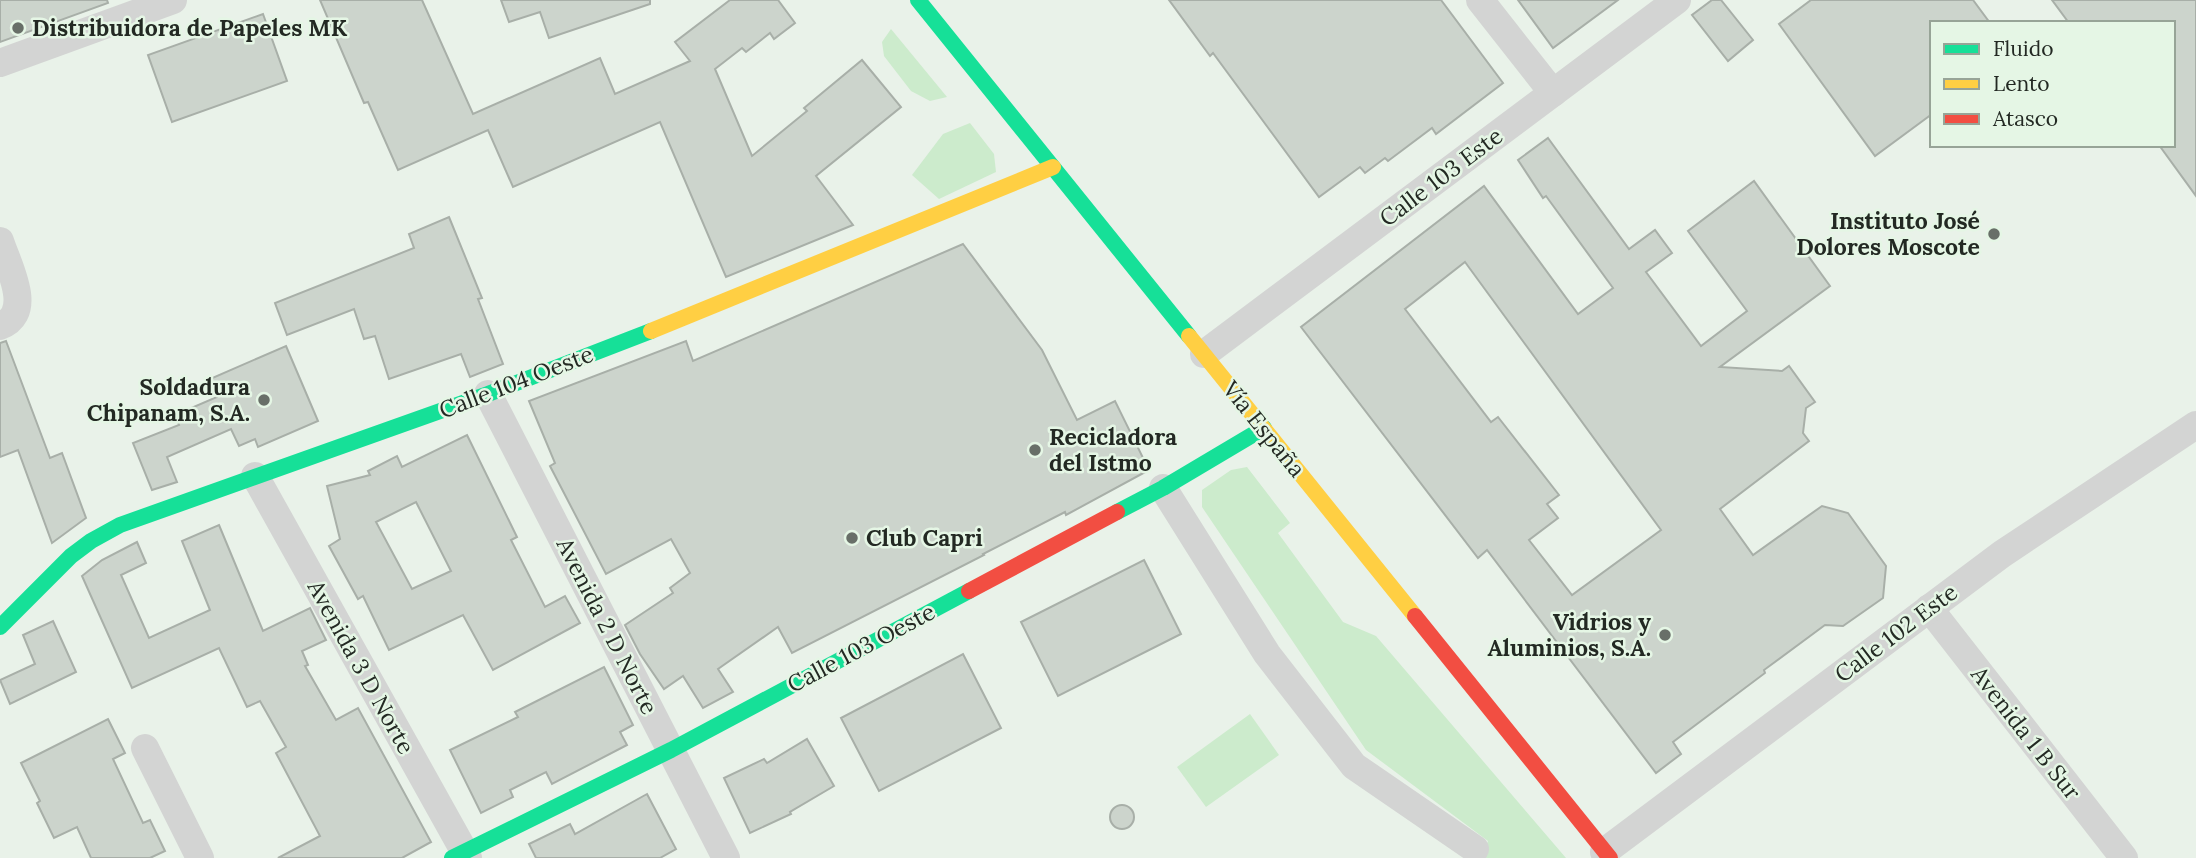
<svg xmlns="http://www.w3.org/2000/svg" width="2196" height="858" viewBox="0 0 2196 858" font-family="Lora,serif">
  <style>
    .green { fill: #ccebcc }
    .building { fill: #ccd4cc; stroke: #a8afa8; stroke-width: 2; fill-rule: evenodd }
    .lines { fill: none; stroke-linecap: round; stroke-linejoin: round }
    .street { stroke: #d3d4d3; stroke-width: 28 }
    .fast { stroke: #16e098; stroke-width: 16 }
    .slow { stroke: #ffcf43; stroke-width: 16 }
    .jam { stroke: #f24e42; stroke-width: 16 }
    .poi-dot { fill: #686f68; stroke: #e5f6e5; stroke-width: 2.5 }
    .labels { text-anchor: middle; stroke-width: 5; stroke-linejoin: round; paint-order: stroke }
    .poi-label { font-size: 23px; font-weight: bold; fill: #232923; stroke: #e5f6e5; text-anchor: start }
    .street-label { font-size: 23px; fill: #232923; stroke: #e5f6e5 }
  </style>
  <rect width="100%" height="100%" fill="#e9f2e9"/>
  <g class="green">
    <path d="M891,29L947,97L930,101L911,91L884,56L882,42Z"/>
    <path d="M970,123L994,154L996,172L939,199L912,175L943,134Z"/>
    <path d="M1247,467L1290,523L1278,533L1343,622L1376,636L1566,858H1481L1488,841L1366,750L1202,507V490L1231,470Z"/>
    <path d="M1250,714L1279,755L1206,807L1177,767Z"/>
  </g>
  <g class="building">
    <path d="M0,0H107L108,3L0,42Z"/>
    <path d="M320,0H422L473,114L600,58L615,94L690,61L675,42L730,0H778L795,23L774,39L770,33L746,52L742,48L715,69L752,156L807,111L804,108L862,60L901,107L816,176L853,225L726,277L660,122L513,187L488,130L398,170L368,102L364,103Z"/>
    <path d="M501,0H650V4L549,38L540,12L509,22Z"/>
    <path d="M1169,0H1441L1503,83L1436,134L1432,128L1388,161L1385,158L1365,173L1360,167L1319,197L1213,53L1210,56Z"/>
    <path d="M1518,0H1618L1553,48Z"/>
    <path d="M1712,0H1721L1753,40L1728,61L1692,15Z"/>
    <path d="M1811,0H1973L1990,23H1932V114L1875,156L1779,24Z"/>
    <path d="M2052,0H2196V196L2159,145H2173V23H2069Z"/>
    <path d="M263,14L287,81L172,122L148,55Z"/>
    <path d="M1548,138L1629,249L1655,230L1672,253L1646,272L1701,346L1747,311L1688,231L1754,181L1830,286L1720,367L1782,371L1789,366L1815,402L1806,408L1803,433L1809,441L1720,509L1753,555L1822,506L1848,513L1886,566L1883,598L1843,626L1825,625L1764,670L1765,673L1673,742L1681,754L1656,773L1487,550L1478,558L1301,327L1484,186L1578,314L1613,288L1546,196L1543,198L1518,160ZM1465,262L1661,530L1572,595L1529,540L1558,518L1547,504L1559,495L1498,417L1491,422L1405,309Z"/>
    <path d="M449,217L482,298L478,299L503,364L470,377L461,354L389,379L375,336L364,339L354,309L287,335L275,303L414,248L409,234Z"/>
    <path d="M963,244L1042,350L1077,420L1115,401L1149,470L1066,515L1065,512L983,554L984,555L792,653L778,627L718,669L733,692L703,708L683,676L664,689L640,654L625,625L673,593L670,588L690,573L671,539L606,574L550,466L555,463L529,401L686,341L693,361Z"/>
    <path d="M6,341L50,458L62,453L86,518L52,543L18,450L0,457V343Z"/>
    <path d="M286,346L318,421L258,447L255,439L239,446L231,429L167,457L177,482L152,490L133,443L179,425L175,415L217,397L210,379Z"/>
    <path d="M467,435L517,537L511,540L545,607L565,596L580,623L493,670L463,615L389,650L363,596L358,599L329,546L340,539L327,486L370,475L368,471L397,456L402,467ZM416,502L451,571L412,589L376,522Z"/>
    <path d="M219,525L263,631L310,608L326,640L302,651L308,665L305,666L336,720L358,708L431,842L402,858H278L320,836L276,753L286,747L260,701L247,707L219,648L132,688L82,576L102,560L137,542L146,563L121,575L149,638L210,610L182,541Z"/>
    <path d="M1144,560L1181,634L1058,696L1021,622Z"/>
    <path d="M53,621L76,672L10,704L0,680L35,664L23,635Z"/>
    <path d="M963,654L1001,728L879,791L841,718Z"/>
    <path d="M604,667L633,725L620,732L627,745L552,784L546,772L510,790L513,797L481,813L450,750L518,717L515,712Z"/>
    <path d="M108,719L125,753L113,759L143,823L150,820L165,851L150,858H91L77,827L54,838L37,803L40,801L21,763Z"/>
    <path d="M807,739L834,786L790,812L791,814L750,833L724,778L764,759L767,763Z"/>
    <path d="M647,794L676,849L660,858H536L529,844L570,824L575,834Z"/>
    <circle cx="1122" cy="817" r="12"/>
  </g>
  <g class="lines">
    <g class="street">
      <path d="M1480,0L1553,93"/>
      <path d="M0,63L173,0"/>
      <path d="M0,241C8,266 35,313 0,326"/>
      <path d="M1204,354L1677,0"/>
      <path d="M488,394L726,858"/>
      <path d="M255,476L468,858"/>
      <path d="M1163,488L1267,654L1354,766L1475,849"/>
      <path d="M1929,608L2124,858"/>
      <path d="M145,748L200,858"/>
      <path d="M1604,852L2002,554L2196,425"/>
    </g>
    <g class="fast">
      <path d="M918,0L1189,336"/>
      <path d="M1117,512L1163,488L1264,428"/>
      <path d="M0,627L71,556L91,541L120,525L488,394L651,331"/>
      <path d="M452,858L671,750L969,591"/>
    </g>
    <g class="slow">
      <path d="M651,331L1053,167"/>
      <path d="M1189,336L1415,616"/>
    </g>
    <g class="jam">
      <path d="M969,591L1117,512"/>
      <path d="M1415,616L1610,858"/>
    </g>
  </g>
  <g class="poi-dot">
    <circle cx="18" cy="28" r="7"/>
    <circle cx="1994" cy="234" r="7"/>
    <circle cx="264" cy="400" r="7"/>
    <circle cx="1035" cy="450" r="7"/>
    <circle cx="852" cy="538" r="7"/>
    <circle cx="1665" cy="635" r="7"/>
  </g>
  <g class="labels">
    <g class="poi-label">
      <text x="32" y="36">Distribuidora de Papeles MK</text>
      <text x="1980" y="229" text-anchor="end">Instituto José<tspan x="1980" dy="26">Dolores Moscote</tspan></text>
      <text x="250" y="395" text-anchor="end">Soldadura<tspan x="250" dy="26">Chipanam, S.A.</tspan></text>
      <text x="1049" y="445">Recicladora<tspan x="1049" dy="26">del Istmo</tspan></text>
      <text x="866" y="546">Club Capri</text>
      <text x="1651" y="630" text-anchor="end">Vidrios y<tspan x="1651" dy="26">Aluminios, S.A.</tspan></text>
    </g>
    <g class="street-label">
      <text transform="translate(1441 177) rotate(-37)" y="8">Calle 103 Este</text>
      <text transform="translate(516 382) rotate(-21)" y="8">Calle 104 Oeste</text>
      <text transform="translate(1264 429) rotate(51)" y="8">Vía España</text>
      <text transform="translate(607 626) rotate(63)" y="8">Avenida 2 D Norte</text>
      <text transform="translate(1896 633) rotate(-37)" y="8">Calle 102 Este</text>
      <text transform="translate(861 648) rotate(-28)" y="8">Calle 103 Oeste</text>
      <text transform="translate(361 667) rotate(61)" y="8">Avenida 3 D Norte</text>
      <text transform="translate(2026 733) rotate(52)" y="8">Avenida 1 B Sur</text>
    </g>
  </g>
  <rect x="1930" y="21" width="245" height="126" fill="#e5f6e5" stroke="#97a497" stroke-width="2"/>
  <rect x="1944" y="44" width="35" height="10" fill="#16e098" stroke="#97a497" stroke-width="2"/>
  <text x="1993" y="56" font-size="21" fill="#232923">Fluido</text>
  <rect x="1944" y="79" width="35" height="10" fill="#ffcf43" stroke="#97a497" stroke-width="2"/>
  <text x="1993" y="91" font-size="21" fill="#232923">Lento</text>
  <rect x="1944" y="114" width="35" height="10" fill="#f24e42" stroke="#97a497" stroke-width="2"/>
  <text x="1993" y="126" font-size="21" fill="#232923">Atasco</text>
</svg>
